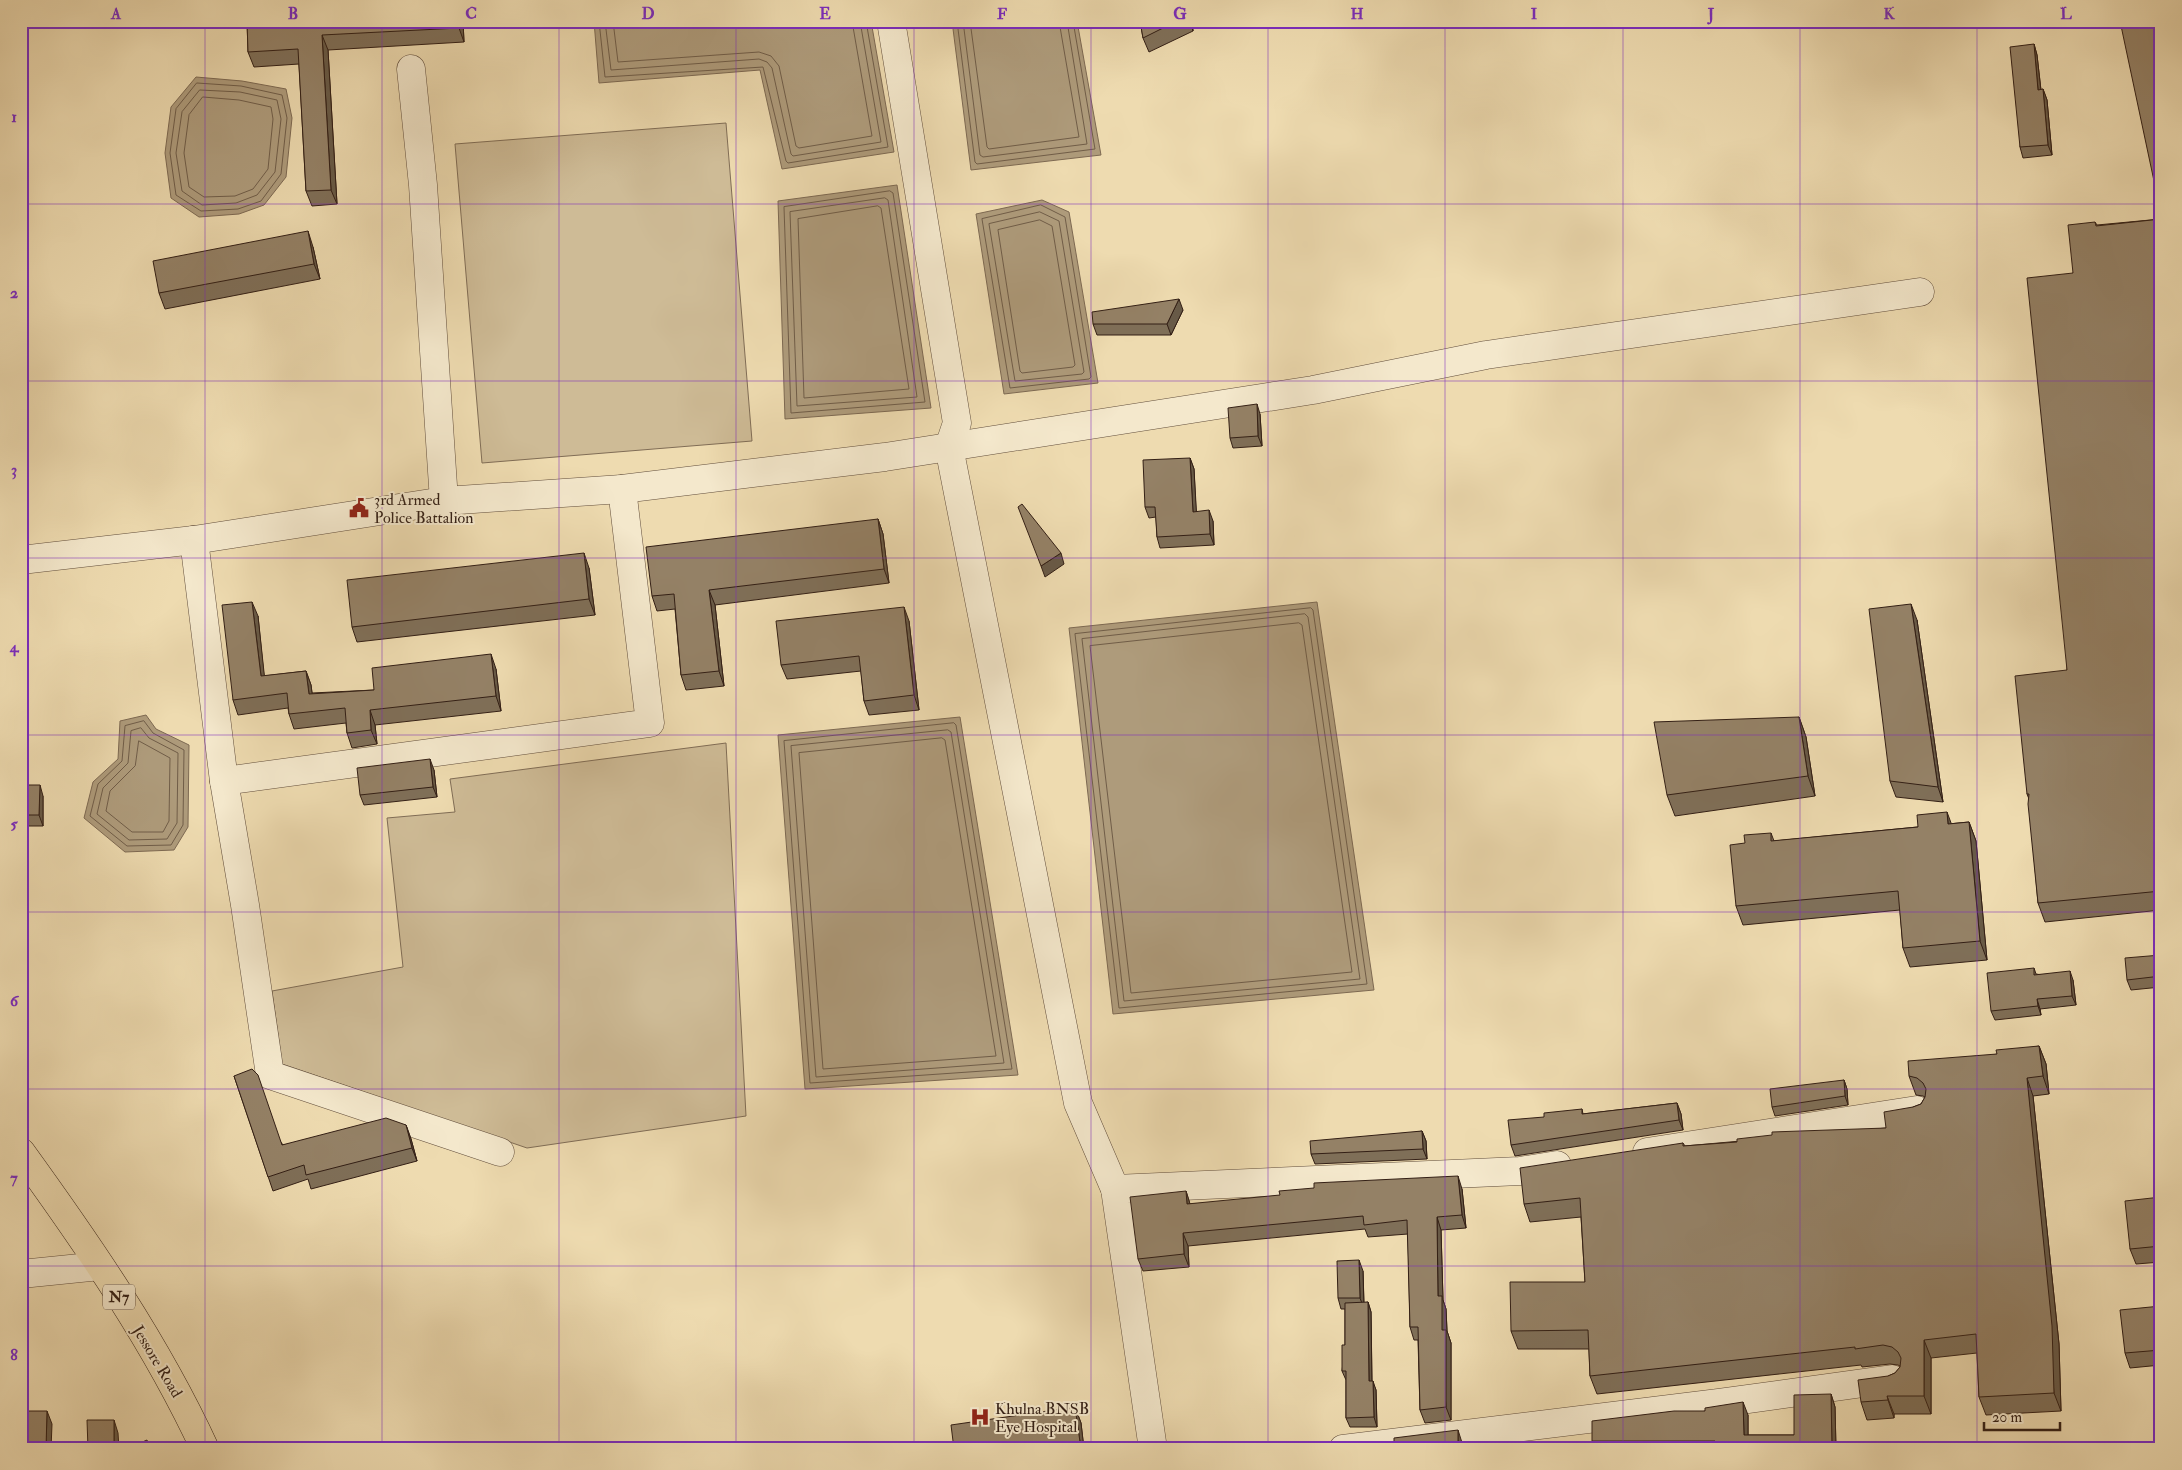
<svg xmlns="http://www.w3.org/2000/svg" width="2182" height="1470" viewBox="0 0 2182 1470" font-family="'IM FELL Double Pica',serif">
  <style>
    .green { fill: #cebb96; stroke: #806d56 }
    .water { fill: #ae9b7b; stroke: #7d6952 }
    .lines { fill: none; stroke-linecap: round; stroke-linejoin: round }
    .shore { stroke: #705d48; stroke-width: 1 }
    .minor-casing { stroke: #624e3c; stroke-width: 29 }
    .highway-casing { stroke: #331f15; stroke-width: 29 }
    .minor { stroke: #f4e8cc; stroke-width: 28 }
    .highway { stroke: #eedbb0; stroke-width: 28 }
    .wall { fill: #7f6f58; stroke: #331f15 }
    .shaded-wall { fill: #685a47; stroke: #331f15 }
    .building { fill: #948166; stroke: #331f15 }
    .grid { fill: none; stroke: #7b2cbf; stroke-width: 1; stroke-opacity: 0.55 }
    .labels { text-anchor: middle; stroke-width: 4; stroke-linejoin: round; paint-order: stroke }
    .shield { fill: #f4e8cc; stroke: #6d5b4c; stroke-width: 1 }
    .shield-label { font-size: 15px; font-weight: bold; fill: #331f15 }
    .poi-label { font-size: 16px; fill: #331f15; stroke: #f4e8cc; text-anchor: start }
    .street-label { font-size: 16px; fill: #331f15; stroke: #f4e8cc }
    .neatline { fill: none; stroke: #7b2cbf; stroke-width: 2 }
    .grid-label { font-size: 16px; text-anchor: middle; font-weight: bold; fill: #7b2cbf }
  </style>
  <rect width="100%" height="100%" fill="#eedbb0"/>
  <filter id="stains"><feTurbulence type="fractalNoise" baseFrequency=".004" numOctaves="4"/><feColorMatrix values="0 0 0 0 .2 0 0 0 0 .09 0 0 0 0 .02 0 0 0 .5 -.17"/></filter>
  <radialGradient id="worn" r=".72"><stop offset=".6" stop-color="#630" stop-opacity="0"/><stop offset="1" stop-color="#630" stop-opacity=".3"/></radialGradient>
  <g class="green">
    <path d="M726,123L752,441L482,463L455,144Z"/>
    <path d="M726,743L746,1116L527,1148L282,1064L272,991L403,967L387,818L455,812L450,779Z"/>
  </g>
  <g class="water">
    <path d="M594,21H871L894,152L782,169L760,70L599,83Z"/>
    <path d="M952,21H1077L1101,155L971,170Z"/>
    <path d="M196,77L242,81L286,89L292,118L286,177L264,205L239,214L199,217L171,198L165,153L171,107Z"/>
    <path d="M897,185L931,408L785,419L778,201Z"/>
    <path d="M1042,200L1069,212L1098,383L1004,394L976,214Z"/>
    <path d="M1317,602L1374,990L1113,1014L1069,628Z"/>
    <path d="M146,715L156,729L189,745L188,827L174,850L125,852L84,818L93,782L118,759L120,721Z"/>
    <path d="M960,717L1018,1075L805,1089L778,735Z"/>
  </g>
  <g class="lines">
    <g class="shore">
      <path d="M599,21L605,77L763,67L786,161L788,163L888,147L866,21"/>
      <path d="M605,21L611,70L759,59L767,62L772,68L791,154L793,156L881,142L860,21"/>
      <path d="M613,21L618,62L759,52L771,56L779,66L796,146L799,148L872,136L852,21"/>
      <path d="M957,21L975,162L977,164L1095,149L1073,21"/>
      <path d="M963,21L980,155L983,157L1087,144L1067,21"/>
      <path d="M970,21L987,147L989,149L1079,137L1059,21"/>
      <path d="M197,83L241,86L282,95L287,118L281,174L261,201L238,209L201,211L176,195L170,153L176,109Z"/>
      <path d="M200,90L240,92L277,100L281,119L275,172L257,195L236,203L202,205L182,191L176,153L182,112Z"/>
      <path d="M203,97L239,100L271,107L273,119L268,169L253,189L235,196L204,197L189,187L184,153L189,115Z"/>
      <path d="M890,191L893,193L925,402L791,413L784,207Z"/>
      <path d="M885,198L888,200L917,397L797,406L790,212Z"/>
      <path d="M1041,205L1065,217L1091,377L1089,379L1010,388L982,219Z"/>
      <path d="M878,206L881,208L909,389L804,398L798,219Z"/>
      <path d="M1040,212L1059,221L1084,372L1082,374L1015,381L989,224Z"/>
      <path d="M1040,220L1052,226L1075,365L1073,367L1022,373L1020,371L998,230Z"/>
      <path d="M1311,608L1313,610L1367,984L1119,1008L1075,634Z"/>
      <path d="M1305,614L1308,617L1360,979L1124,1001L1082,639Z"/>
      <path d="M1299,623L1302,625L1352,972L1131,993L1090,646Z"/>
      <path d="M144,721L153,733L184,750L183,825L171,845L127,846L90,816L98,784L122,761L125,726Z"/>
      <path d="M954,723L956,725L1012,1069L810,1083L784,741Z"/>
      <path d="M141,728L149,738L178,753L177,823L167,839L129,840L97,814L103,788L128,763L131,731Z"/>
      <path d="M948,730L951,732L1004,1063L816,1077L791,746Z"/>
      <path d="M942,738L945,740L996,1056L823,1069L799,753Z"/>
      <path d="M139,741L170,758L169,821L163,832H132L106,811L110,791L135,766Z"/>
    </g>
    <defs>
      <g id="minor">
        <path d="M891,21L957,423L949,447L1078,1103L1115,1189"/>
        <path d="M411,69L423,185L444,501"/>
        <path d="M194,540L224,781L245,905L270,1075L500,1152"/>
        <path d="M21,560L194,540L444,501L622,489L885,457L1313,390L1486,355L1920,292"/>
        <path d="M224,781L650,723L622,489"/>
        <path d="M1647,1152L1917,1110"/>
        <path d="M21,1274L100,1266"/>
        <path d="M1153,1449L1115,1189L1520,1171L1557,1165"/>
        <path d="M1343,1449L1719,1403L1892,1379"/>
      </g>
      <path id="highway" d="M21,1152C89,1246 156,1343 205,1449"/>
    </defs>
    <use href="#minor" class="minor-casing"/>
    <use href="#highway" class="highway-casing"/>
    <use href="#minor" class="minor"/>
    <use href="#highway" class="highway"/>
  </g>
  <g class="wall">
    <path d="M247,21H463L464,42L328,50L337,204L312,206L306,191L299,64L254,67L248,52Z"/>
    <path d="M1140,21H1192L1193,31L1149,52L1143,38Z"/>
    <path d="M2034,44L2037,55L2041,90L2043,89L2047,100L2052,155L2023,158L2020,147Z"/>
    <path d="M2161,219V910L2045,922L2038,903L2029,799L2027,794L2067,670L2073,273L2095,222L2097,225Z"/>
    <path d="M313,247L320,279L165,309L159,293Z"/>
    <path d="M1183,310L1171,335H1097L1093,324Z"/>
    <path d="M1260,414L1262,446L1233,448L1230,438Z"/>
    <path d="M1190,458L1194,469L1196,511L1213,521L1214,545L1160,548L1157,537L1156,517L1149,518L1145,507Z"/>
    <path d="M878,519L883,534L889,583L715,605L724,686L686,690L681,675L675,609L657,611L652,596Z"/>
    <path d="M589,568L595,615L357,642L352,627Z"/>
    <path d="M258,616L264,676L306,671L311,685L312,693L374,690L496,669L501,711L375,725L377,744L352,748L347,733L346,723L294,729L289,714L288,708L238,715L233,700Z"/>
    <path d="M1917,620L1943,802L1896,797L1890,781Z"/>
    <path d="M909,621L919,710L869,715L864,701L861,671L787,679L781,665Z"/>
    <path d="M1799,717L1806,737L1815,796L1675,816L1667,795Z"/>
    <path d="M434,770L437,797L364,805L360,795Z"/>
    <path d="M21,785L43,796V826H21Z"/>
    <path d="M1969,822L1976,841L1987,960L1910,967L1903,948L1900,910L1743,925L1736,906L1771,833L1774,841Z"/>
    <path d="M2161,955V987L2131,990L2127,980Z"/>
    <path d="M2034,968L2036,974L2073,980L2076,1005L2040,1009L2041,1015L1995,1020L1991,1011Z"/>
    <path d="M2039,1046L2046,1064L2049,1094L2033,1096L2059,1344L2061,1411L1986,1415L1979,1397L1977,1353L1931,1358V1414H1894V1418L1867,1420L1861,1402L1888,1376L1895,1373L1900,1367V1366L1898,1365L1890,1364L1862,1367L1861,1365L1597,1394L1590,1376L1589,1349H1518L1511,1331L1585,1282L1581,1217L1530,1222L1524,1204L1683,1143L1685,1146L1886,1128L1913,1107L1921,1104L1925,1097L1923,1096L1916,1095L1909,1076L1997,1054Z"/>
    <path d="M234,1076L283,1145L406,1125L411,1139L417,1161L311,1189L308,1179L273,1191Z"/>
    <path d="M1844,1080L1847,1089L1848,1105L1775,1116L1772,1107Z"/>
    <path d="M1677,1103L1681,1114L1683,1130L1515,1156L1511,1145L1582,1109L1583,1114Z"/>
    <path d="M1422,1131L1426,1141L1427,1159L1315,1164L1311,1154Z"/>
    <path d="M1462,1189L1466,1228L1441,1230L1443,1300L1446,1309L1447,1331L1451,1343V1420L1425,1423L1420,1410L1418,1340H1414L1410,1327L1408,1234L1368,1237L1365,1229L1188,1246L1189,1267L1143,1271L1138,1259L1186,1191L1190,1204Z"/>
    <path d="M2161,1197V1262L2136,1264L2130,1249Z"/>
    <path d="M1363,1271L1364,1303L1368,1302L1371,1312L1372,1381L1376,1390L1377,1427H1350L1346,1418V1380L1342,1371L1345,1345V1309H1341L1338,1298Z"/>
    <path d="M2161,1306V1365L2130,1368L2125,1353Z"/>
    <path d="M1831,1394L1835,1407L1836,1449H1595L1592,1441L1705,1411L1748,1415V1435H1794Z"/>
    <path d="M1075,1407L1081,1423L1084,1449H954Z"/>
  </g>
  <g class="shaded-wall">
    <path d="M459,21H463L464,42L459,28Z"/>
    <path d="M1190,21H1192L1193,31Z"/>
    <path d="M322,35L328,50L337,204L331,190Z"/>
    <path d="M2034,44L2037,55L2042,100L2038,90Z"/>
    <path d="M2043,89L2047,100L2052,155L2048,145Z"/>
    <path d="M308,231L313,247L320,279L314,264Z"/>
    <path d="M1179,299L1183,310L1171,335L1167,324Z"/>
    <path d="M1257,404L1260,414L1262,446L1258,436Z"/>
    <path d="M1190,458L1194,469L1197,522L1193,512Z"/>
    <path d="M1209,510L1213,521L1214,545L1210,534Z"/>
    <path d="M878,519L883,534L889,583L884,569Z"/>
    <path d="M584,553L589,568L595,615L589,599Z"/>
    <path d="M1061,553L1064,564L1045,577L1041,566Z"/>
    <path d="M709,590L715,605L724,686L719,671Z"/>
    <path d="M252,602L258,616L266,691L261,676Z"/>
    <path d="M1911,604L1917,620L1943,802L1938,787Z"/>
    <path d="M904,607L909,621L919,710L914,695Z"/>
    <path d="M491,654L496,669L501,711L496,696Z"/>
    <path d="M306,671L311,685L314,708L309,694Z"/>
    <path d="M370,710L375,725L377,744L371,730Z"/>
    <path d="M1799,717L1806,737L1815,796L1808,776Z"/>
    <path d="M430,759L434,770L437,797L433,787Z"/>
    <path d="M40,785L43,796V826L39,815Z"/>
    <path d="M1947,812L1954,831L1948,824Z"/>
    <path d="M1969,822L1976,841L1987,960L1980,941Z"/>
    <path d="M2070,971L2073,980L2076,1005L2072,996Z"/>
    <path d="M2037,999L2040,1009L2041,1015L2038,1006Z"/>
    <path d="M2039,1046L2046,1064L2049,1094L2043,1076Z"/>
    <path d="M2027,1078L2033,1096L2059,1344L2061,1411L2054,1393Z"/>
    <path d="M1844,1080L1847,1089L1848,1105L1845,1096Z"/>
    <path d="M1677,1103L1681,1114L1683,1130L1679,1120Z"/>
    <path d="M406,1125L411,1139L417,1161L412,1148Z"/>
    <path d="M1422,1131L1426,1141L1427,1159L1423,1149Z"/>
    <path d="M1458,1176L1462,1189L1466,1228L1462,1215Z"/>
    <path d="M1186,1191L1190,1204H1187Z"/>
    <path d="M1437,1217L1441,1230L1443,1300L1446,1309L1447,1331L1451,1343V1420L1446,1407L1438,1296Z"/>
    <path d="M1183,1233L1188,1246L1189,1267L1184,1254Z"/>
    <path d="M1359,1260L1363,1271L1364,1309L1360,1298Z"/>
    <path d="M1368,1302L1371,1312L1372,1390L1369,1381Z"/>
    <path d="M1924,1340L1931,1358V1414L1924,1396Z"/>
    <path d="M1373,1381L1376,1390L1377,1427L1374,1417Z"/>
    <path d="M1831,1394L1835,1407L1836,1449H1832Z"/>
    <path d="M1887,1396L1894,1414V1418L1888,1400Z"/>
    <path d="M1743,1402L1748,1415V1447L1744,1435Z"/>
    <path d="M1075,1407L1081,1423L1084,1449H1081Z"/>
    <path d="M47,1411L52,1424L51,1449H46Z"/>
    <path d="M114,1420L118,1433L119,1449H114Z"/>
    <path d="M1458,1430L1464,1449H1458Z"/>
  </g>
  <g class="building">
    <path d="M247,21H459V28L322,35L331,190L306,191L298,49L248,52Z"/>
    <path d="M1140,21H1177L1143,38Z"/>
    <path d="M2120,21H2161V214Z"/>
    <path d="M2034,44L2038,90L2043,89L2048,145L2020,147L2010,47Z"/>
    <path d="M2161,219V891L2038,903L2028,804L2029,794H2027L2015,676L2067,670L2027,278L2073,273L2068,225L2095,222L2096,226Z"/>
    <path d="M308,231L314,264L159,293L153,261Z"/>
    <path d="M1179,299L1167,324H1093L1092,312Z"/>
    <path d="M1257,404L1258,436L1230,438L1228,408Z"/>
    <path d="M1190,458L1193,512L1209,510L1210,534L1157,537L1155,507H1145L1143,460Z"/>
    <path d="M1022,504L1061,553L1041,566L1018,507Z"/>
    <path d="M878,519L884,569L709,590L719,671L681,675L674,594L652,596L646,547Z"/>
    <path d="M584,553L589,599L352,627L347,580Z"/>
    <path d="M252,602L261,676L306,671L309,694L374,690L372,668L491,654L496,696L370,710L371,730L347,733L345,708L289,714L287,693L233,700L222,605Z"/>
    <path d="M1911,604L1938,787L1890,781L1869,609Z"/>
    <path d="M904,607L914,695L864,701L859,656L781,665L776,621Z"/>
    <path d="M1799,717L1808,776L1667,795L1654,722Z"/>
    <path d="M430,759L433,787L360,795L357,768Z"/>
    <path d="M21,785H40L39,815H21Z"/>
    <path d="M1947,812L1948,824L1969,822L1980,941L1903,948L1898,891L1736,906L1730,845L1745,843L1744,835L1771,833V841L1918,827L1917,815Z"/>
    <path d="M2161,955V976L2127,980L2125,958Z"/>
    <path d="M2034,968V975L2070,971L2072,996L2037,999L2038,1006L1991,1011L1987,973Z"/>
    <path d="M2039,1046L2043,1076L2027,1078L2052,1326L2054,1393L1979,1397L1976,1334L1924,1340V1396H1887L1888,1400L1861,1402L1858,1380L1888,1376L1895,1373L1900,1367L1901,1358L1898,1352L1892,1347L1883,1345L1855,1349V1347L1590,1376L1588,1330L1511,1331L1510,1282H1585L1580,1198L1524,1204L1520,1168L1683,1143V1146L1737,1142V1139L1772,1135V1132L1886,1128L1884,1112L1913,1107L1921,1104L1925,1097L1926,1089L1923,1083L1917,1078L1909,1076L1908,1061L1997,1054L1996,1050Z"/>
    <path d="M252,1069L258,1075L282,1145L386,1118L406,1125L412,1148L306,1175L304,1165L268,1177L234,1076Z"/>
    <path d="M1844,1080L1845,1096L1772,1107L1770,1089Z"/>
    <path d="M1677,1103L1679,1120L1511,1145L1508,1120L1544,1117V1113L1582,1109V1114Z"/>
    <path d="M1422,1131L1423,1149L1311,1154L1310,1141Z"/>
    <path d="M1458,1176L1462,1215L1437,1217L1438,1296H1442V1330H1446V1407L1420,1410L1418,1327H1410L1407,1220L1364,1225L1363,1216L1183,1233L1184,1254L1138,1259L1130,1197L1186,1191L1187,1204L1280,1195L1279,1191L1314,1188V1183Z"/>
    <path d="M2161,1197V1246L2130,1249L2125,1201Z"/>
    <path d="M1359,1260L1360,1298H1338L1337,1261Z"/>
    <path d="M1368,1302L1369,1381H1373L1374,1417L1346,1418V1371H1342V1345H1345V1303Z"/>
    <path d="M2161,1306V1350L2125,1353L2120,1310Z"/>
    <path d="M1831,1394L1832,1449H1716L1715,1441H1592V1421L1674,1411H1705V1408L1743,1402L1744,1435H1794V1395Z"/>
    <path d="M1075,1407L1081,1449H1045V1446L1026,1449H954L951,1425Z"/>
    <path d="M21,1411H47L46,1449H21Z"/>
    <path d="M87,1420H114V1449H88Z"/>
    <path d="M1458,1430V1449H1394V1438Z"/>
    <path d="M147,1440L150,1449H126Z"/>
    <path d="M2027,1447V1449H1999Z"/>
  </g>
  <path class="grid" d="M205,21V1449M382,21V1449M559,21V1449M736,21V1449M914,21V1449M1091,21V1449M1268,21V1449M1445,21V1449M1623,21V1449M1800,21V1449M1977,21V1449M21,204H2161M21,381H2161M21,558H2161M21,735H2161M21,912H2161M21,1089H2161M21,1266H2161"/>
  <defs>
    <symbol id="civic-bare" viewBox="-9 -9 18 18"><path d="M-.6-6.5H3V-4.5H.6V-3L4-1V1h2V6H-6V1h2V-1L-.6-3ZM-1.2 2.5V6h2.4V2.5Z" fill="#8f2418" stroke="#f4e8cc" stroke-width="2.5" paint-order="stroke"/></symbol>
    <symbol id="hospital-bare" viewBox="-9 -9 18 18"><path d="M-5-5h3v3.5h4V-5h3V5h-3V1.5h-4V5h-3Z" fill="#8f2418" stroke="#f4e8cc" stroke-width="2.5" paint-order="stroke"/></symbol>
  </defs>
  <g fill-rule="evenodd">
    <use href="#civic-bare" x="345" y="494" width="28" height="28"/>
    <use href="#hospital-bare" x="966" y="1403" width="28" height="28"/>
  </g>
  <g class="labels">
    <rect class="shield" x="103" y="1284.5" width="32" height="25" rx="4"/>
    <g class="shield-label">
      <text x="119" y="1302">N7</text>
    </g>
    <g class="poi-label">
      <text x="374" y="505">3rd Armed<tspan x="374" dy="18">Police Battalion</tspan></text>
      <text x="995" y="1414">Khulna BNSB<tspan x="995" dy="18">Eye Hospital</tspan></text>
    </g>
    <g class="street-label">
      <text transform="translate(158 1361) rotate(59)" y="6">Jessore Road</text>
    </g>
  </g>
  <rect width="2182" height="1470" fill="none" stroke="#eedbb0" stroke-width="55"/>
  <path d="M1984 1422v8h76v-8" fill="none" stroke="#331f15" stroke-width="2.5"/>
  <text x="1992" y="1422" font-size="15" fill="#331f15" stroke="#f4e8cc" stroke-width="4" paint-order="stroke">20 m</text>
  <rect x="28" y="28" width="2126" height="1414" class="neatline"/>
  <g class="grid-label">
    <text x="116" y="19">A</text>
    <text x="293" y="19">B</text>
    <text x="471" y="19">C</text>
    <text x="648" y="19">D</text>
    <text x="825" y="19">E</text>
    <text x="1002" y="19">F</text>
    <text x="1180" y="19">G</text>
    <text x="1357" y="19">H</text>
    <text x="1534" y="19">I</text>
    <text x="1711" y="19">J</text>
    <text x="1889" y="19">K</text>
    <text x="2066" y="19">L</text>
    <text x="14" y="122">1</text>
    <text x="14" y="298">2</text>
    <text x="14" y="475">3</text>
    <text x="14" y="652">4</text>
    <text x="14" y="829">5</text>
    <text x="14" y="1006">6</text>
    <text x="14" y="1183">7</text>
    <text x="14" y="1360">8</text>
  </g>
  <rect width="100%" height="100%" filter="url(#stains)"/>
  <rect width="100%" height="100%" fill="url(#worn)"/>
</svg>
